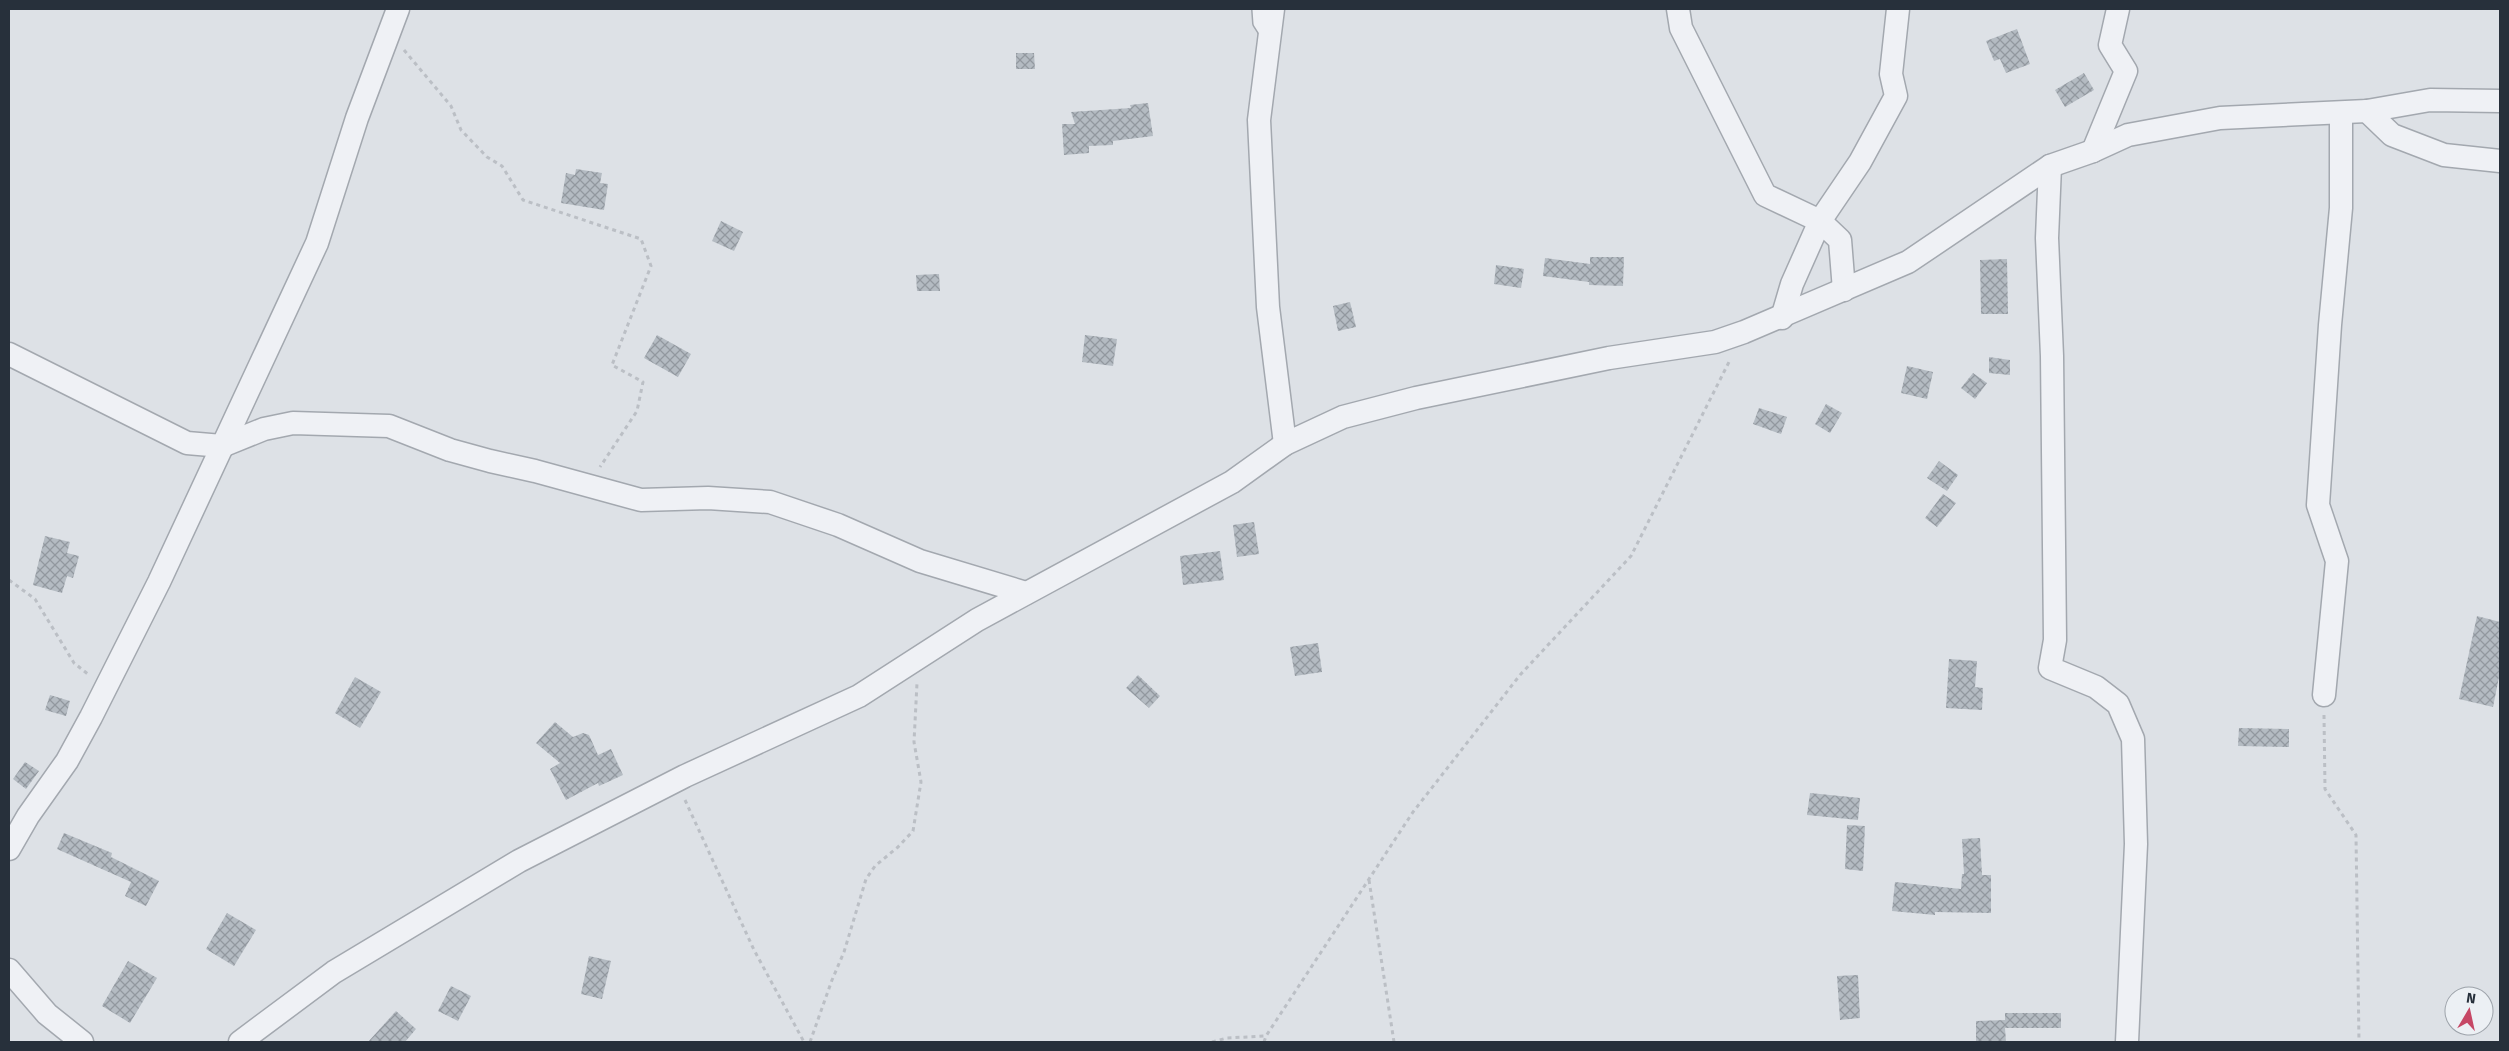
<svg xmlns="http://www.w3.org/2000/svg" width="2509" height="1051" viewBox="0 0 2509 1051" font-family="'Fira Sans',sans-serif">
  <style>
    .building { fill: url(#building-cross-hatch) }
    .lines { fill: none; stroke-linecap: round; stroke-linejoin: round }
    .lane-casing { stroke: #a3a8af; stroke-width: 14 }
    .street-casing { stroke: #a3a8af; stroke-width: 25 }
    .path { stroke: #bbbfc5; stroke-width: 3; stroke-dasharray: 4 4; stroke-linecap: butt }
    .lane { stroke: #eff1f5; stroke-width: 11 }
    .street { stroke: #eff1f5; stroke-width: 22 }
  </style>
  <defs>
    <pattern id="building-cross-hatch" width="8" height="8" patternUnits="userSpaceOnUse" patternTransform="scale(1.25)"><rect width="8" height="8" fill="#b4bbc2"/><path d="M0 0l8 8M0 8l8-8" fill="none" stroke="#92989f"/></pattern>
  </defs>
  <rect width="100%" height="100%" fill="#dde1e6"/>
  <g class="building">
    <path d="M2017,29L2030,64L2006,73L2000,59L1994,61L1986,41Z"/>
    <path d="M1016,53H1034L1035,69H1016Z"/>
    <path d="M2084,73L2094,90L2065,107L2055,90Z"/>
    <path d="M1148,103L1153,136L1113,141V145L1089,146V153L1064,155L1062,124H1075L1071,112L1131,108L1130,105Z"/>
    <path d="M576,169L602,173L600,183L608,184L604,210L561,203L566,173L575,175Z"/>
    <path d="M721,221L743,232L734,251L712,241Z"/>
    <path d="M1590,257H1624L1623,286L1589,285V282L1543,276L1545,258L1590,264Z"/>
    <path d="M2007,259L2008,314H1981L1980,260Z"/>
    <path d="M1496,265L1524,269L1521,288L1494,284Z"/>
    <path d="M939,274L940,291H917L916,275Z"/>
    <path d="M1350,302L1356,327L1338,331L1333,306Z"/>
    <path d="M657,335L691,354L678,377L644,358Z"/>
    <path d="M1085,335L1117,339L1113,366L1082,362Z"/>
    <path d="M1989,357L2010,360V375L1989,373Z"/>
    <path d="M1907,366L1933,372L1927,399L1901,393Z"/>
    <path d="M1973,373L1987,383L1975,399L1961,388Z"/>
    <path d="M1826,404L1842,413L1830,433L1815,424Z"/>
    <path d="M1759,408L1787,417L1781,434L1753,424Z"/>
    <path d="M1939,461L1958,475L1947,491L1927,478Z"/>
    <path d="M1943,494L1956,503L1937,527L1925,518Z"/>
    <path d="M1254,522L1259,554L1237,557L1233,525Z"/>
    <path d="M45,536L70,542L67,553L79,556L73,578L67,576L62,593L33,585Z"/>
    <path d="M1220,551L1224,580L1183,585L1180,556Z"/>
    <path d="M2477,616L2500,622V672L2493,707L2459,699Z"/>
    <path d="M1318,643L1322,672L1295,676L1290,647Z"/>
    <path d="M1949,659L1977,661L1975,687L1983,688L1982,710L1946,708Z"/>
    <path d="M1138,675L1160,696L1149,708L1126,688Z"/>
    <path d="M355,677L381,692L360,728L335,713Z"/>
    <path d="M50,695L70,701L66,716L45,710Z"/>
    <path d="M555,722L573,737L583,733L589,735L598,755L611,749L623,775L599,786L598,783L566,800L550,769L560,763L536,743Z"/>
    <path d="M2239,728L2289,729V747L2238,746Z"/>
    <path d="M25,762L39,771L26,789L13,779Z"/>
    <path d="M1810,793L1860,798L1858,820L1807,815Z"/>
    <path d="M1847,825L1865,826L1863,871L1845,869Z"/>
    <path d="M64,833L112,853L111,857L159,881L146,906L125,896L131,882L57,849Z"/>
    <path d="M1980,838L1982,875H1991V913L1935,912V915L1892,911L1895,882L1961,889L1962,874H1964L1962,839Z"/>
    <path d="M227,913L256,930L234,966L206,949Z"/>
    <path d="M589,956L611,961L602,999L581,994Z"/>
    <path d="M128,961L157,978L130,1023L102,1006Z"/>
    <path d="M1858,975L1860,1018L1840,1020L1837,976Z"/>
    <path d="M451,986L471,996L458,1021L438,1011Z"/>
    <path d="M396,1011L416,1029L405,1042H368Z"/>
    <path d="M2005,1013H2061V1028H2005L2006,1042H1976V1021L2005,1020V1024Z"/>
  </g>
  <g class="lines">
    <defs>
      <path id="lane" d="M1258,9L1259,23L1268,37"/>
      <g id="street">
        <path d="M1273,9L1259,120L1268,307L1285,444"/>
        <path d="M1678,9L1681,28L1765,195L1820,221L1840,240L1844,290"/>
        <path d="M2367,111L2392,135L2444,155L2500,161"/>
        <path d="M2093,151L2126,71L2110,45L2118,9"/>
        <path d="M2050,166L2047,238L2052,356L2055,640L2050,668L2096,687L2118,704L2133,739L2136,844L2127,1042"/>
        <path d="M1782,318L1792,284L1820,221L1860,162L1896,96L1891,74L1898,9"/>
        <path d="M9,354L187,443L222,446L264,429L293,423L389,426L450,450L490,461L535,471L641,500L708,498L770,502L838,525L920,561L1026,593"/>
        <path d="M2324,695L2337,561L2318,505L2330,325L2341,208V113"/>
        <path d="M9,849L28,816L67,761L91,717L159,582L317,243L357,118L398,9"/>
        <path d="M9,970L47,1014L82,1042"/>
        <path d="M240,1042L334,972L519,861L685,776L859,696L977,620L1232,482L1285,444L1343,417L1416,398L1609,358L1715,342L1744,332L1908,262L2050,166L2093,151L2128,135L2220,118L2367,111L2430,100L2500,101"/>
      </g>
    </defs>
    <use href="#lane" class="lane-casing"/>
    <use href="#street" class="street-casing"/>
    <g class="path">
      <path d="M404,50L451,106L461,130L487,157L502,166L523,200L641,239L651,266L612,365L643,382L637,411L600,467"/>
      <path d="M9,580L35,599L74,663L89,675"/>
      <path d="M2324,715L2325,789L2356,835L2359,1042"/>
      <path d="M685,800L754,950L804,1042"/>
      <path d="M1369,880L1394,1042"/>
      <path d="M810,1042L832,980L844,952L866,879L875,866L898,847L913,831L921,782L914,742L917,683"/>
      <path d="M1212,1042L1227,1038L1265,1036"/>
      <path d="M1264,1042L1266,1036L1413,812L1520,675L1631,556L1730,360"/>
    </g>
    <use href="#lane" class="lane"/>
    <use href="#street" class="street"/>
  </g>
  <rect width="2509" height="1051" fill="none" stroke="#27303b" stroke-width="20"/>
  <g transform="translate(2469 1011) rotate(9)"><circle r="24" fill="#ecf0f4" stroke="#9da3aa"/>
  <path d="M0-4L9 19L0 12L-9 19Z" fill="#c64765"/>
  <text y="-8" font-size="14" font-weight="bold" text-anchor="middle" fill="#27303b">N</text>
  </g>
</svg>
